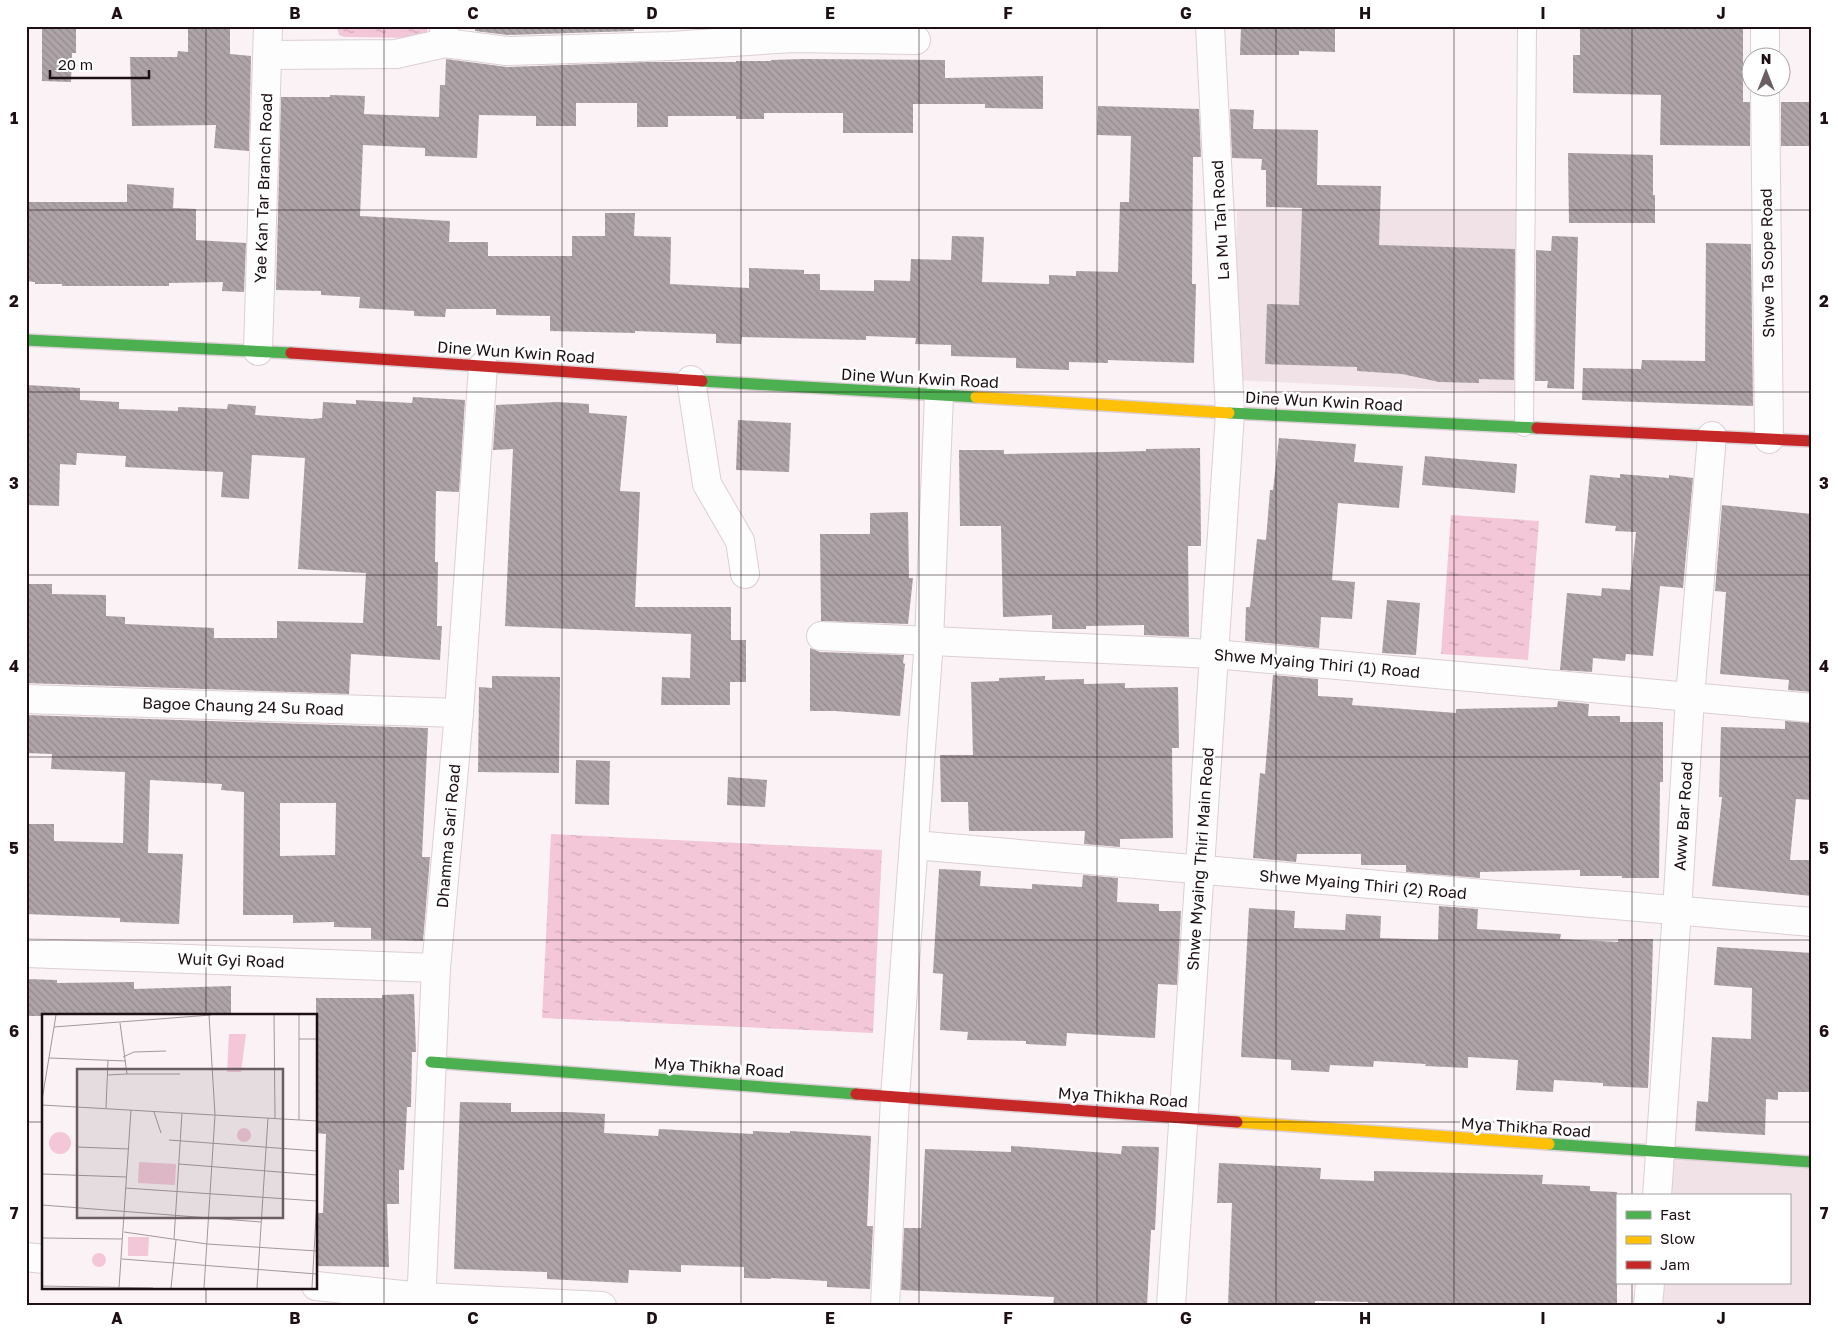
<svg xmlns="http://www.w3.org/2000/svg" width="1838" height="1332" viewBox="0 0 1838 1332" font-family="'Golos Text',sans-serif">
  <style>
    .built { fill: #f1e2e8 }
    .water { fill: url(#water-ripples) }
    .building { fill: url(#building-back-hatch); fill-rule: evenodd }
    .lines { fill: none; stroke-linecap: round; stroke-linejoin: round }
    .lane-casing { stroke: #dbcfd4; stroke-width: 20 }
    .street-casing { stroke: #dbcfd4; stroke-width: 30 }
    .fast-casing { stroke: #dbcfd4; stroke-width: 14 }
    .slow-casing { stroke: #dbcfd4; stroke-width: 14 }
    .jam-casing { stroke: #dbcfd4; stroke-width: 14 }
    .lane { stroke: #fefdfe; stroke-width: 18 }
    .street { stroke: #fefdfe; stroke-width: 28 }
    .fast { stroke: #4caf50; stroke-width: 11 }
    .slow { stroke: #ffc107; stroke-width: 11 }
    .jam { stroke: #c62828; stroke-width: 11 }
    .grid { fill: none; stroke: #1d0f15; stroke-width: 1; stroke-opacity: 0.55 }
    .labels { text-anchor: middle; stroke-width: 5; stroke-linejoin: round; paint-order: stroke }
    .street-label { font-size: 16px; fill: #1d0f15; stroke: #fff }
    .inset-road { fill: none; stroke: #a2979b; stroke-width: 1 }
    .view { fill: #6b5e63; fill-opacity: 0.15; stroke: #6b5e63; stroke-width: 2.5 }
    .inset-edge { fill: none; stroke: #1d0f15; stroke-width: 2.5 }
    .neatline { fill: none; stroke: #1d0f15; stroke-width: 2 }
    .grid-label { font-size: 16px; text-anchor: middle; font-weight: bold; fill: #1d0f15 }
  </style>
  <defs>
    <pattern id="water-ripples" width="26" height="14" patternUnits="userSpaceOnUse" patternTransform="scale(1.25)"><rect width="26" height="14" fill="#f3c7d8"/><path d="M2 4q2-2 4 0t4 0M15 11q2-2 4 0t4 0" fill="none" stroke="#d0aab8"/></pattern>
    <pattern id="building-back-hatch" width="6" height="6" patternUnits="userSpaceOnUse" patternTransform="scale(1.25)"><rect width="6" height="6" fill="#aea3a7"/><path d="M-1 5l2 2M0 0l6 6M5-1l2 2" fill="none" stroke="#958b8f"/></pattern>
  </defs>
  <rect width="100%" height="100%" fill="#fbf2f5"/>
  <g class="built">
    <path d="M1237,211H1530L1529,394L1234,380Z"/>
    <path d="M1667,1157L1812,1166V1306H1656L1658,1283H1789V1196H1664Z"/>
  </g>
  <g class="water">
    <path d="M337,26H429L425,36L417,38L344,37L339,35Z"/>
    <path d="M1451,515L1539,521L1528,660L1441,654Z"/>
    <path d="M551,834L882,850L873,1033L542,1018Z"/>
  </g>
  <g class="building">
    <path d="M42,26H76V53H72L71,82L42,81Z"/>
    <path d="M188,26H230V54L251,56L249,151L214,148L216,125L132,126L130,57H177L178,51L188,52Z"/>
    <path d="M475,26H634V31L508,35L475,31Z"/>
    <path d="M1241,26H1335V52L1299,51V55H1240Z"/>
    <path d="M1580,26H1743V102H1750V146L1660,145L1661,95L1573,93V55H1580Z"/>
    <path d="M446,59L507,67L647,62H736V61H771V60L803,59L945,60V78L1043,76V109L985,108V104H913V133H843V113H764V119H736V116H668V127H637V103H576V126H536V116L479,115L477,158L425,156V148L363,145L360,216L450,221L449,242H488V256H572V236H605V213H635L634,236L671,237L670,284L749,288V268L804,270V274H820V290L874,291V280L910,281L911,259L951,260L952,236L984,237L982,282L1049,284V275L1076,276V271L1118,272L1120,202H1129L1131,136L1097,135L1098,106L1199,109L1201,157H1193L1192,284H1196L1194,363L1108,360V363L1069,362V370L1016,368V358L951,356V345L915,344L916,338L866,336V340L742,337L741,344L716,343V334L635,331V333L550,331V316L496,315V309H446L445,317L414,316V311L359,308L360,297L321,295V291L276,290L281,97H330V95L365,96L364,114L439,117L440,85H445Z"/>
    <rect x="1781" y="102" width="31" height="44"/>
    <path d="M1230,109L1254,110L1253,129L1318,130L1317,185L1381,186L1379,245L1515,249L1514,380L1479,379V383L1439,382L1402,374L1357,371V367L1265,364L1267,304L1299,305L1302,208L1266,207V170H1261L1262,159L1232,158Z"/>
    <path d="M1568,153L1653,155V195H1655V223H1569Z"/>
    <path d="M127,184L174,188L173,208L196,209V240L246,243L244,292L222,291L223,282L169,283V286H62V284H35V282L26,281V202H127Z"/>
    <path d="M1552,236L1578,237L1574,389L1547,388L1548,381H1535L1536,250L1551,251Z"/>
    <path d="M1706,243L1751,244L1753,406L1582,400L1583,368L1641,369L1642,360L1705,361Z"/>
    <path d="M26,385L80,388V400L119,402V409L178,411V407L227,409L228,404L256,406L255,415L312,419L322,418L323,402L356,404V400L412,403L413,397L465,400L459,492L436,491L435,562H438L437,626H442L440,660L351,654L349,694L26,683L27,584H52V594L106,595V616L125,617V624L214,628V638H277V621L363,623L366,573L298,569L305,458L252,455L249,499L221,497L223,472L125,467L126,456L77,453L76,465L60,464L59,506L26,505Z"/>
    <path d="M557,402L589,404V413L627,416L620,491L640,492L635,607H731V640H746V682H730V705H661L662,677L690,678L691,634L505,626L513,449L493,450L496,405Z"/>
    <path d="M738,420L791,423L789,472L736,470Z"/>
    <path d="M1279,438L1356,444L1354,462L1403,466L1399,508L1338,503L1332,580L1355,582L1352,619L1321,617L1319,648L1245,641L1246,607H1250L1257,539L1266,540L1270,490H1273Z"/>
    <path d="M1200,448L1201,546H1188L1189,637L1144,635V625L1086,626V629H1052V615L1003,617L1001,526H960L959,450H1004V454L1107,452L1146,451V449Z"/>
    <path d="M1425,456L1517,464L1515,493L1422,485Z"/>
    <path d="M1620,474L1669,478V475L1693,478L1683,588L1660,586L1653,656L1626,654L1625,661L1593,658L1592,672L1560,670L1567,593L1601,596L1602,588L1630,590L1636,532L1615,531L1616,526L1585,523L1590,475L1620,478Z"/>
    <path d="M1722,505L1812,514V692L1788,690L1789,680L1720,674L1726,592L1715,591Z"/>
    <path d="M908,512L909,578H913L908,624L821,621L820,534H870V513Z"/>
    <path d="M1387,600L1420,603L1416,655L1382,653Z"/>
    <path d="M810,648L820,652L904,655L903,663L905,664L900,716L835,711H810Z"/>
    <path d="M1273,675L1318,679V696L1353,698L1352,705L1456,713V709L1557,707L1558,701L1589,704L1588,716H1620V722H1663V782H1660L1659,878H1622V876H1580V870L1480,872V878L1406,872V865H1361V854H1297L1296,862L1253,858L1260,773L1265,774Z"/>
    <path d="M492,676L560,677L559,773L478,772L479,687L492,688Z"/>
    <path d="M1045,676V680L1084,679V684L1125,683V688L1178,687L1179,748H1172L1173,838L1120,839V847L1084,844L1085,831H969L968,802H941L940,755H973L971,682L999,681V678Z"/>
    <path d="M26,715L428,728L422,857H430L423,941L371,939V928L334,927V922L293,923V915H243L244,792L221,790L222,784L150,780L148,853L183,854L179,924L120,922V918L26,914V824H54V841L123,843L125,772L51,769L52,754L26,753ZM280,803H336L335,855L280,856Z"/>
    <path d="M1785,721L1812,723V800L1796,799L1790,860H1812V896L1712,886L1722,797H1719L1721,727L1785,729Z"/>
    <path d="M576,760L610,761L609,805L575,804Z"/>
    <path d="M728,777L767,780L765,807L727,805Z"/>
    <path d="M939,869L981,871L980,886L1032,889V884L1082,887L1083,875L1118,878L1117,902L1159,904V911H1181L1177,985L1158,984L1155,1038L1067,1033L1066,1046L1026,1044V1041L967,1040L968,1032L940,1030L943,974L933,973Z"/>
    <path d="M1439,906L1478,909L1477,929L1561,934L1560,939L1618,942V939H1653L1651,1015L1648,1088L1603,1086V1083L1554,1080L1553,1092L1516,1090L1518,1060L1468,1057V1068L1425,1066L1426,1064L1374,1061L1373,1067L1330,1065L1329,1072L1291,1070V1060L1241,1057L1249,908L1295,911L1294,928L1345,930L1346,914L1381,916L1380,938L1438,940Z"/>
    <path d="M1717,947L1812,953V1092H1778V1100L1766,1099L1765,1135L1695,1131L1697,1101L1708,1102L1712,1037L1751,1039L1752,988L1714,985Z"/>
    <path d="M26,979L57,980V983L134,982V989L231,986V1016H26Z"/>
    <path d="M414,994L416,1052H412L411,1107H407L404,1170H399V1204H387L389,1267L316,1266V1213H323L326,1134L316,1133V998H382V995Z"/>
    <path d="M460,1102L511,1103V1112H567L605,1114L604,1133L658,1136L659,1129L753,1134V1131L790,1133V1131L871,1136L867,1226H873L870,1289L827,1287V1281L771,1278V1279L744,1278V1267L681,1265V1272L629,1270L628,1283L547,1279V1272L454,1269Z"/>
    <path d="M1011,1146L1121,1154L1122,1146L1159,1147L1155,1230H1151L1147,1306H1053L1054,1297L901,1290L904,1228H921L925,1149L1011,1152Z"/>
    <path d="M1219,1163L1321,1168L1320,1179L1374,1181V1171L1543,1175L1542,1184L1590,1186V1191L1617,1192V1306H1368V1302L1315,1301V1306H1228L1232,1203H1217Z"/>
  </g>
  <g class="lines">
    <defs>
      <path id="lane" d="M1524,427L1527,26"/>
      <g id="street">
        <path d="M444,26L445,43L507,51L671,46L793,38L916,40"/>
        <path d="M1765,26V58"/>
        <path d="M268,55L396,54L445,43"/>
        <path d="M1765,88L1769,439"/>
        <path d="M258,351L268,26"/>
        <path d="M691,380L707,484L740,541L745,574"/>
        <path d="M821,636L1214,654L1812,708"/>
        <path d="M26,699L459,713"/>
        <path d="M914,845L1812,922"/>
        <path d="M26,953L436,968"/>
        <path d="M1657,1196L1677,911L1690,697L1712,436"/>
        <path d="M26,1257L44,1259"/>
        <path d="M316,1286L422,1297L602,1306"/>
        <path d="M421,1306L436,968L459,713L483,366"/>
        <path d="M885,1306L895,1097L929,641L939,395"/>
        <path d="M1171,1306L1230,413L1210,26"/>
        <path d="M1648,1306L1650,1283"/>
      </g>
      <g id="fast">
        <path d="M26,340L291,353"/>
        <path d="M702,381L976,397"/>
        <path d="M1229,413L1537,428"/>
        <path d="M431,1062L856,1094"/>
        <path d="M1549,1144L1812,1162"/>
      </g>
      <g id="slow">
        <path d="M976,397L1229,413"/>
        <path d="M1237,1122L1549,1144"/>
      </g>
      <g id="jam">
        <path d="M291,353L702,381"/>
        <path d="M1537,428L1812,441"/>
        <path d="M856,1094L1237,1122"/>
      </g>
    </defs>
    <use href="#lane" class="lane-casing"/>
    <use href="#street" class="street-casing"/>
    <use href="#fast" class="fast-casing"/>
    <use href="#slow" class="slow-casing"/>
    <use href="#jam" class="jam-casing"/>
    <use href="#lane" class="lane"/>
    <use href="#street" class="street"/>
    <use href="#fast" class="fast"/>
    <use href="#slow" class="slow"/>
    <use href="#jam" class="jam"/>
  </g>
  <path class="grid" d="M206,26V1016M384,26V1306M562,26V1306M741,26V1306M919,26V1306M1097,26V1306M1276,26V1306M1454,26V1306M1632,26V1196M26,210H1812M26,392H1812M26,575H1812M26,757H1812M26,940H1812M26,1122H44M316,1122H1812M1632,1283V1306M206,1288V1306"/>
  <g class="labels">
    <g class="street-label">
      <text transform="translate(263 188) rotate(-88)" y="6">Yae Kan Tar Branch Road</text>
      <text transform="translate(1220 220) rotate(-93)" y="6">La Mu Tan Road</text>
      <text transform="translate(1767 263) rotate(-91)" y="6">Shwe Ta Sope Road</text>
      <text transform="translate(516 352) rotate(4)" y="6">Dine Wun Kwin Road</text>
      <text transform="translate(920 378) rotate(3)" y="6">Dine Wun Kwin Road</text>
      <text transform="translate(1324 401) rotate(3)" y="6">Dine Wun Kwin Road</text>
      <text transform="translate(1317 663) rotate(5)" y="6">Shwe Myaing Thiri (1) Road</text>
      <text transform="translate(243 706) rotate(2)" y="6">Bagoe Chaung 24 Su Road</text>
      <text transform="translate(1683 816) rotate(-86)" y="6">Aww Bar Road</text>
      <text transform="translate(448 836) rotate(-85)" y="6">Dhamma Sari Road</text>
      <text transform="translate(1200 859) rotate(-86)" y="6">Shwe Myaing Thiri Main Road</text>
      <text transform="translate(1363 884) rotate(5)" y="6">Shwe Myaing Thiri (2) Road</text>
      <text transform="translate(231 960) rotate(2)" y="6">Wuit Gyi Road</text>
      <text transform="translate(719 1067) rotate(4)" y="6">Mya Thikha Road</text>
      <text transform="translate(1123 1097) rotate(4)" y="6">Mya Thikha Road</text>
      <text transform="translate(1526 1127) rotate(4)" y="6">Mya Thikha Road</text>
    </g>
  </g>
  <g transform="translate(42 1014)">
    <rect width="275" height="275" fill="#fbf2f5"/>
    <path d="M187,20H204L199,58H185ZM195 121a7 7 0 1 1 14 0a7 7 0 1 1-14 0ZM7 129a11 11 0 1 1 22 0a11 11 0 1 1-22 0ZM97,148L134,150L133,171L96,169ZM86,223H107L106,242H86ZM50 246a7 7 0 1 1 14 0a7 7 0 1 1-14 0Z" fill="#f3c7d8"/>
    <path class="inset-road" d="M232,1L233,104M257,1V106M78,9L85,60H138M12,13L169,1M257,25H275M81,43L92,38L124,37M7,44L84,47M65,61L85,60M0,86L14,1M0,91L275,107M64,94L66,46M112,98L119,119M127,126L275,137M35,133L87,135M137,150L275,161M0,160L84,163M83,174L275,187M0,191L219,208M82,218L165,230L275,237M0,224L80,225M132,225L140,99M80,245L275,260M0,272L111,274M77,274L89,96M129,274L134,226M162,274L173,101L167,1M215,274L226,104M270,274L275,185"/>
    <path class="view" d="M35,55H241V204H35Z"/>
    <rect width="275" height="275" class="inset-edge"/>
  </g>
  <rect width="1838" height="1332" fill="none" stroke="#ffffff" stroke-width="55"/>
  <rect x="1616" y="1194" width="175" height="90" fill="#ffffff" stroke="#a59fa1"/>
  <rect x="1626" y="1211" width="25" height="8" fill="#4caf50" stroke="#a59fa1"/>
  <text x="1660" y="1220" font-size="15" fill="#1d0f15">Fast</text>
  <rect x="1626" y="1236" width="25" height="8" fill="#ffc107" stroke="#a59fa1"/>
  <text x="1660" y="1244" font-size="15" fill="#1d0f15">Slow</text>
  <rect x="1626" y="1261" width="25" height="8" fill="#c62828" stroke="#a59fa1"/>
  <text x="1660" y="1270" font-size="15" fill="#1d0f15">Jam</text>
  <g transform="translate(1766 72)"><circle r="24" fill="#ffffff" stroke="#a59fa1"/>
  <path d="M0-4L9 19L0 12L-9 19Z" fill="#6b5e63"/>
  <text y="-8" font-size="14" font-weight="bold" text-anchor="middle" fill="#1d0f15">N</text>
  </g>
  <path d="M50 70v8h99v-8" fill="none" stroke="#1d0f15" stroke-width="2.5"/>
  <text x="58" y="70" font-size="15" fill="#1d0f15" stroke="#ffffff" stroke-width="4" paint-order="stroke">20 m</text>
  <rect x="28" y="28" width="1782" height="1276" class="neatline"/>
  <g class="grid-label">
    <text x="117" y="19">A</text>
    <text x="295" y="19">B</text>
    <text x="473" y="19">C</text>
    <text x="652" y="19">D</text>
    <text x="830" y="19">E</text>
    <text x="1008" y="19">F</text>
    <text x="1186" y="19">G</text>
    <text x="1365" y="19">H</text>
    <text x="1543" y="19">I</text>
    <text x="1721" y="19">J</text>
    <text x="14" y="124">1</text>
    <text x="1824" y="124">1</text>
    <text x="14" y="307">2</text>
    <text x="1824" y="307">2</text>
    <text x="14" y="489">3</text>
    <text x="1824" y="489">3</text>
    <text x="14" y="672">4</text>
    <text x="1824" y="672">4</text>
    <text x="14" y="854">5</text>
    <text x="1824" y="854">5</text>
    <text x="14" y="1037">6</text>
    <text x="1824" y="1037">6</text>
    <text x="14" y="1219">7</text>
    <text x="1824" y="1219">7</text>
    <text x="117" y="1324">A</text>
    <text x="295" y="1324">B</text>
    <text x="473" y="1324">C</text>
    <text x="652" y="1324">D</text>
    <text x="830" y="1324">E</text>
    <text x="1008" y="1324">F</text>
    <text x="1186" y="1324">G</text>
    <text x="1365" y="1324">H</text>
    <text x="1543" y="1324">I</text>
    <text x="1721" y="1324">J</text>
  </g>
</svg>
